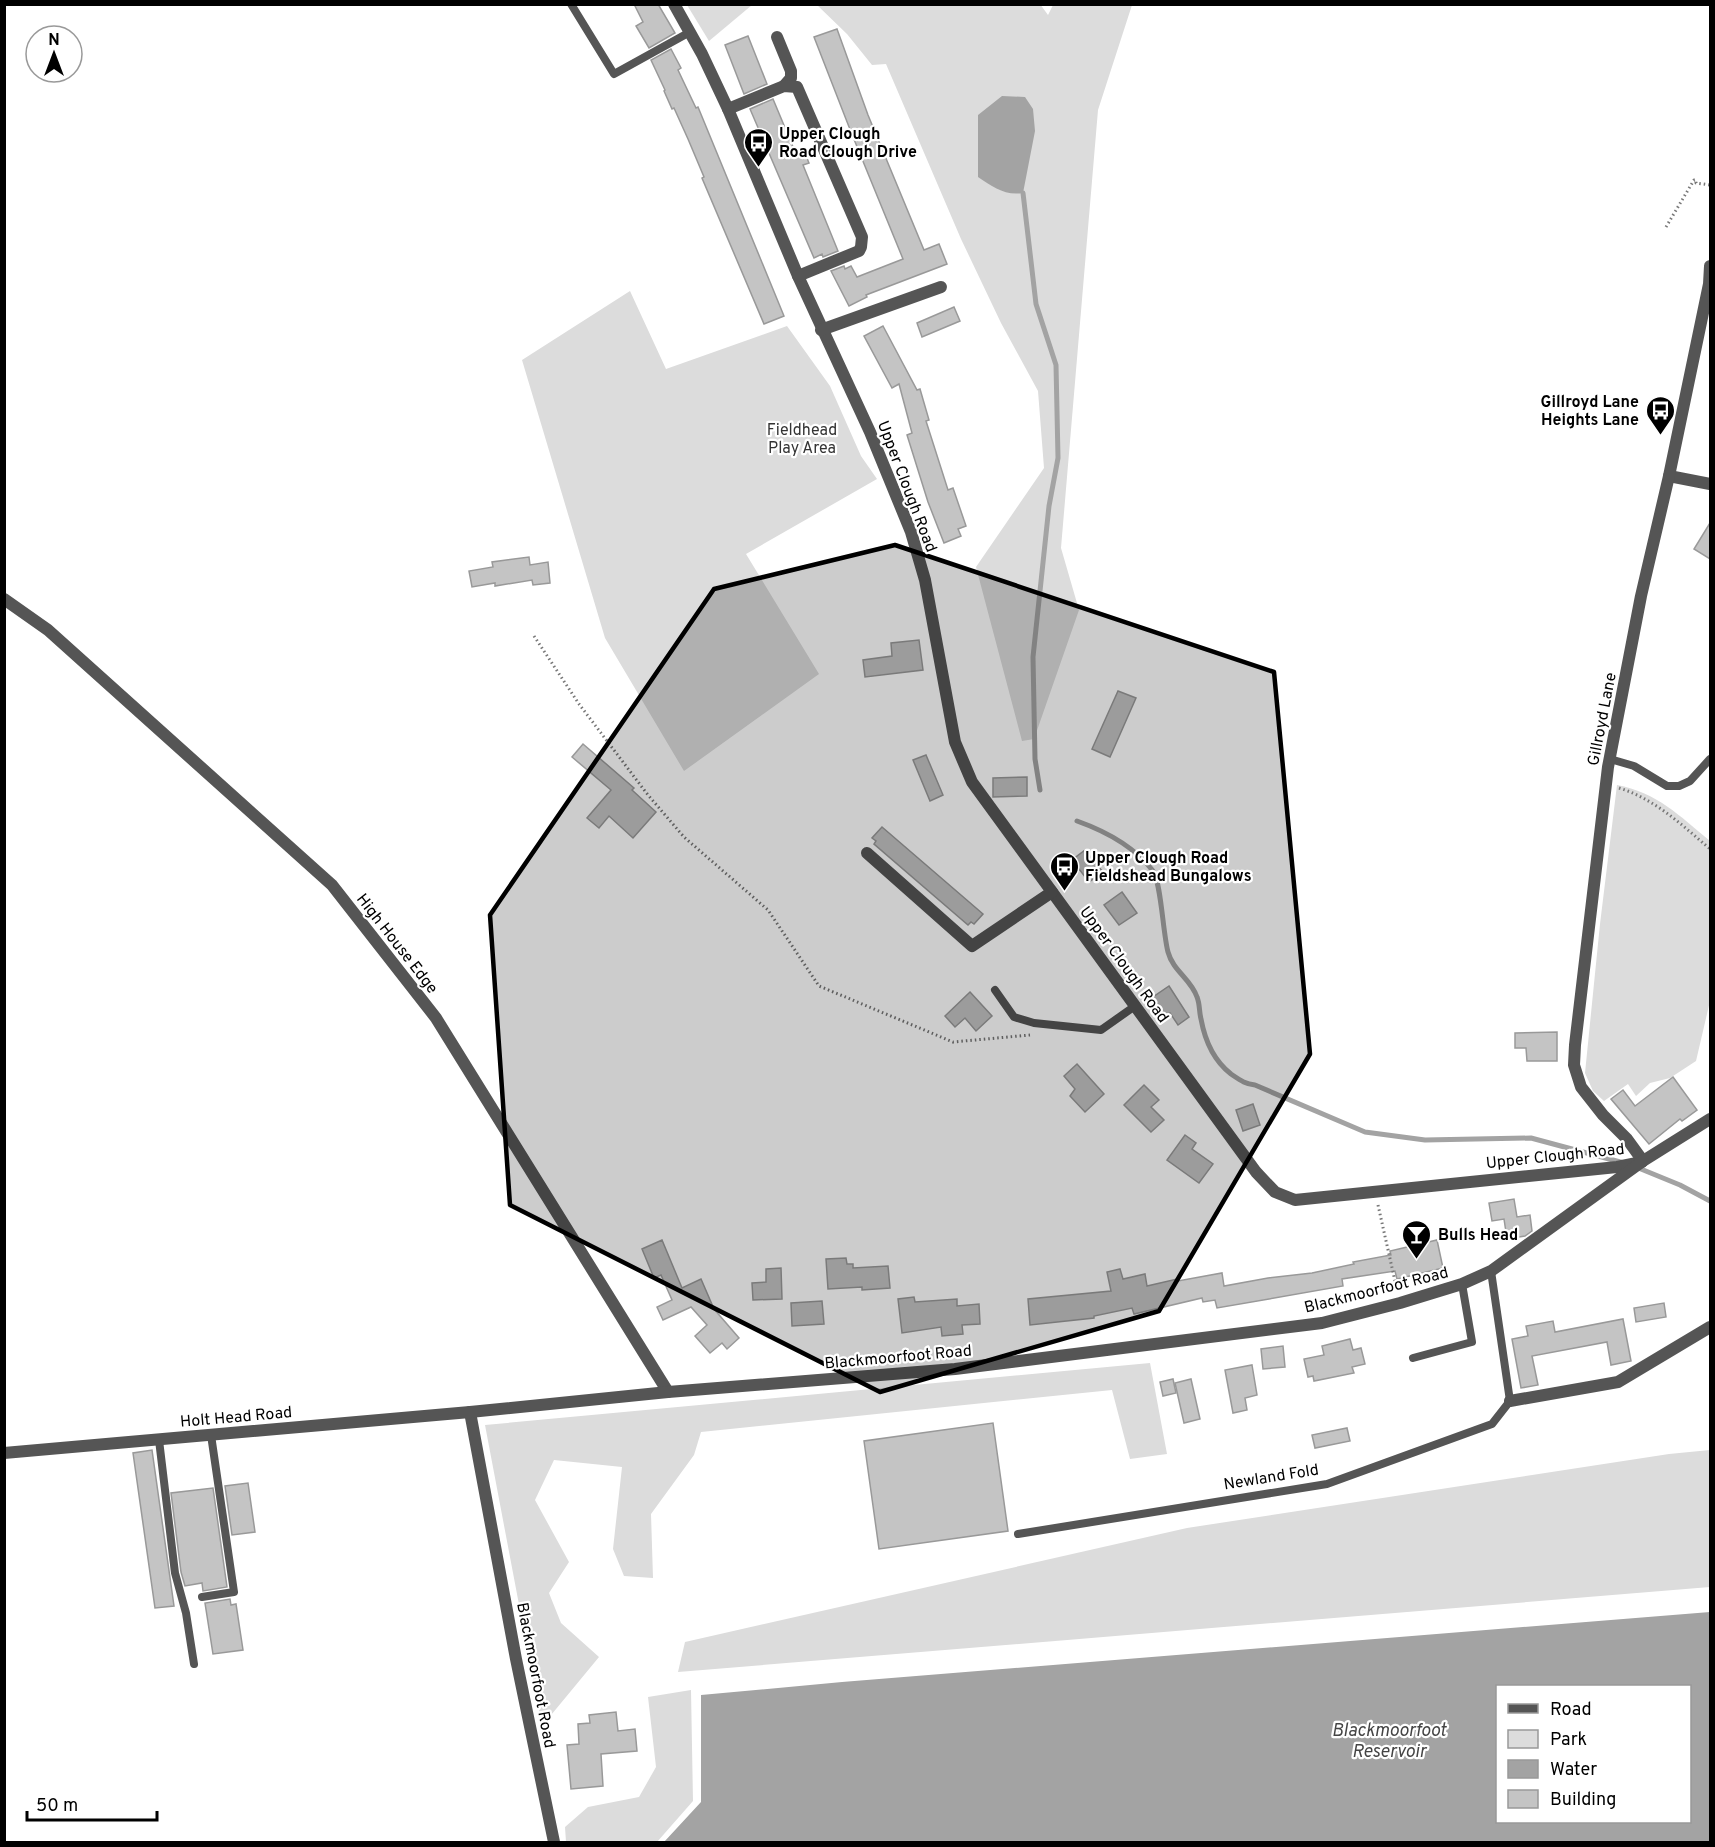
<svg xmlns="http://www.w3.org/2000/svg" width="1715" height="1847" viewBox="0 0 1715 1847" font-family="Overpass,sans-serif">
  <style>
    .green { fill: #dcdcdc }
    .water { fill: #a3a3a3; fill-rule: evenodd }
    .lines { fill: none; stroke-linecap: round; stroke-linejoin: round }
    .stream { stroke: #a3a3a3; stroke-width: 5 }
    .building { fill: #c4c4c4; stroke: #999; stroke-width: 1.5 }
    .path { stroke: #777; stroke-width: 3; stroke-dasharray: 1.5 3; stroke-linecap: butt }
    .service { stroke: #555; stroke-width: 8 }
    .minor { stroke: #555; stroke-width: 12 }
    .tertiary { stroke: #555; stroke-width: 12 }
    .marked { fill: #000; fill-opacity: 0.2; stroke: #000; stroke-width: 4.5; stroke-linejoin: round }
    .labels { text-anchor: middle; stroke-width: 4.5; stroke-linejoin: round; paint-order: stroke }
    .poi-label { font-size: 16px; font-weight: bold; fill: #000; stroke: #fff; text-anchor: start }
    .park-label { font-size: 16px; fill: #333; stroke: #fff }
    .street-label { font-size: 16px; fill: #000; stroke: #fff }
    .water-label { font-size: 18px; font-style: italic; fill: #444; stroke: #fff }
  </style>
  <rect width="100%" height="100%" fill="#fff"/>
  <g class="green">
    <path d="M1040,4L1048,15L1053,5H1132L1098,110L1061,548L1079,610L1034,739L1022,741L976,567L1044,468L1038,391L1001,323L961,239L886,64L872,65L847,34L817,5Z"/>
    <path d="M687,5H752L709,41Z"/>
    <path d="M630,291L666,369L787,326L830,386L861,456L877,479L746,554L819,674L684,771L605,638L522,360Z"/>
    <path d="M1617,785C1656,792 1680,816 1710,841V1001L1696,1061L1670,1078L1650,1083L1636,1096L1628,1084L1604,1101L1593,1091L1585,1073L1600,924Z"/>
    <path d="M1150,1363L1167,1454L1130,1459L1112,1390L701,1432L694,1455L651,1514L653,1578L624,1576L613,1549L622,1467L554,1460L535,1500L569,1562L549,1593L561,1623L599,1657L542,1726L485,1425Z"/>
    <path d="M1710,1450V1587L678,1672L685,1642L1187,1528L1669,1454Z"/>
    <path d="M691,1690L693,1801L657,1842H566L565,1827L588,1807L639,1797L656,1767L648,1697Z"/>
  </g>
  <g class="water">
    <path d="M1002,96L1025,97L1033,109L1035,131L1023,193C1005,196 993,187 978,177V115Z"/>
    <path d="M1710,1612V1842H664L701,1802V1695L842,1682ZM1498,1686H1690V1822H1498Z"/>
  </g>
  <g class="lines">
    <g class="stream">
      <path d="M1023,193L1036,304L1056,365L1058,458L1049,506L1033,657L1035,759L1040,790"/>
      <path d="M1077,821C1105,831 1134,846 1153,871C1161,882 1163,934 1168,952C1173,971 1191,979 1197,997C1200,1004 1199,1012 1201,1019C1205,1041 1213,1060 1231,1074C1240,1080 1245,1084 1255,1085L1365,1132L1425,1140L1531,1138L1624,1163"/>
      <path d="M1636,1167L1680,1185L1710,1201"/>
    </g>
  </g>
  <g class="building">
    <path d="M634,4H658L675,33L649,48L636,26L643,22Z"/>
    <path d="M837,29L868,115L924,250L939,244L947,264L866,295L867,297L849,306L831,271L844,266L845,269L851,266L857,277L903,259L851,132L814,37Z"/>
    <path d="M748,36L767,84L744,94L725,45Z"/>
    <path d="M671,49L681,68L678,70L696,108L698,107L784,316L764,324L702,178L704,177L688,139L674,108L672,109L664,91L665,90L651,60Z"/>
    <path d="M773,99L796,154L804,151L809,163L803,165L838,251L823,257L822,254L814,258L750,109Z"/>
    <path d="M954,307L960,321L922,337L917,323Z"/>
    <path d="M883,326L917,390L920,389L929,420L926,421L948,490L953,488L966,526L958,529L961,536L944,543L928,502L907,435L912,433L899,384L892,388L864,336Z"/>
    <path d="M1710,523V559L1694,549Z"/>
    <path d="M529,557L530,565L548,562L550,583L533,585L532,580L495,586V583L472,587L469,571L493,567L492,562Z"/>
    <path d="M919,640L923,670L865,677L863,660L892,656L891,643Z"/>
    <path d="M1118,691L1136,698L1110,757L1092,749Z"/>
    <path d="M583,744L634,788L632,790L656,812L633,838L609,816L599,828L587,818L611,790L572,757Z"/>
    <path d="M926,755L943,795L930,801L913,760Z"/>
    <path d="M1027,777V796L993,797V778Z"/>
    <path d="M882,827L983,914L974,924L971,922L968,925L874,844L876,841L872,838Z"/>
    <path d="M1085,850L1103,872L1089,882L1072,860Z"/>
    <path d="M1122,892L1137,913L1119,925L1104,905Z"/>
    <path d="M1169,986L1189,1017L1178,1025L1170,1013L1165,1016L1153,997Z"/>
    <path d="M970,992L992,1016L976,1031L965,1018L955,1027L945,1016Z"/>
    <path d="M1557,1032V1061H1527L1526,1048H1515V1033Z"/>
    <path d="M1077,1064L1104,1094L1085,1112L1070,1096L1075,1089L1064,1076Z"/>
    <path d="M1673,1077L1697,1110L1682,1121L1680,1119L1649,1144L1611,1099L1623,1090L1635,1106Z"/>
    <path d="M1144,1085L1159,1100L1151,1107L1164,1120L1151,1132L1124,1105Z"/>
    <path d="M1253,1104L1260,1125L1243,1131L1236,1110Z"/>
    <path d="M1185,1135L1196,1143L1192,1149L1213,1164L1199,1183L1167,1160Z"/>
    <path d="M1514,1199L1517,1217L1530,1215L1532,1231L1525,1236L1507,1239L1504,1219L1492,1221L1489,1203Z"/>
    <path d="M662,1240L682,1288L701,1279L714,1309L739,1338L727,1349L722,1343L710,1353L695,1336L707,1325L691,1307L663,1320L657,1307L672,1300L661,1275L654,1278L642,1249Z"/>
    <path d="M1437,1240L1443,1268L1397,1279L1395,1271L1342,1279L1343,1286L1217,1308L1215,1300L1203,1302L1202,1298L1134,1314L1132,1308L1094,1316V1318L1030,1325L1028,1299L1111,1291L1107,1272L1120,1269L1123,1279L1145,1274L1147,1286L1177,1279L1178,1281L1222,1273L1224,1286L1268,1278L1312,1273L1354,1264L1353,1262L1391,1255L1390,1251Z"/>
    <path d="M846,1258L847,1264H853V1268L888,1266L890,1288L862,1290V1287L828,1289L826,1259Z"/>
    <path d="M781,1268L782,1299L753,1300L752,1283L766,1282V1269Z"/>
    <path d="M914,1297L915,1302L957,1299V1306L979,1304L980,1324L962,1325L963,1334L942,1336L941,1327L902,1333L898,1299Z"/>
    <path d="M822,1301L824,1324L792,1326L791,1303Z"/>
    <path d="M1664,1303L1666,1317L1636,1322L1634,1308Z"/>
    <path d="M1623,1319L1631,1361L1611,1365L1607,1342L1532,1356L1538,1385L1521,1388L1512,1339L1528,1336L1526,1326L1553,1321L1555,1332Z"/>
    <path d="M1350,1339L1353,1350L1361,1348L1365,1364L1352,1367L1354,1373L1314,1381L1313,1376L1308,1377L1304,1359L1324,1355L1322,1346Z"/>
    <path d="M1283,1346L1285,1367L1263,1369L1261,1349Z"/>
    <path d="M1252,1365L1257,1395L1245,1398L1247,1410L1233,1413L1225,1370Z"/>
    <path d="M1173,1379L1176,1393L1163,1396L1160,1382Z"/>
    <path d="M1191,1379L1200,1419L1184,1423L1175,1383Z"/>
    <path d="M993,1423L1008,1531L879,1549L864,1441Z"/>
    <path d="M1347,1428L1350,1441L1315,1448L1312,1435Z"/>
    <path d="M152,1450L174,1606L155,1608L133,1453Z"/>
    <path d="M248,1483L255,1532L232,1535L225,1486Z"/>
    <path d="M213,1488L227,1587L203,1591L202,1583L185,1586L181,1572L171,1493Z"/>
    <path d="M230,1599L231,1605L236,1604L243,1650L213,1654L205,1603Z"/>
    <path d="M616,1712L618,1731L635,1729L637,1751L601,1754L603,1786L571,1789L567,1745L579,1744L578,1724L590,1723L589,1715Z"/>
  </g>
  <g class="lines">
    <g class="path">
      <path d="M1666,227L1694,180H1696V183L1710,185"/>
      <path d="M534,636L579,704L648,795L684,837L768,910L819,986L953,1042L1030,1035"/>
      <path d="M1619,788C1655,799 1682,825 1710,849"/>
      <path d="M1378,1205L1397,1290"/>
    </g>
    <g class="service">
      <path d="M571,4L614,74L690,32"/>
      <path d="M1610,759L1634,766L1667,786H1679L1690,781L1710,759"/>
      <path d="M995,990L1014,1017L1034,1023L1101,1030L1135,1006"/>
      <path d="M1413,1358L1472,1342L1462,1284"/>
      <path d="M159,1440L175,1573L186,1613L194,1664"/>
      <path d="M1018,1534L1327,1484L1492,1424L1510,1401L1491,1271"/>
      <path d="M202,1597L234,1592L211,1435"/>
    </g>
    <g class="minor">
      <path d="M674,4L702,54L728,109L798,276L870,432L911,532L925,580L955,742L972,782L1256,1172L1275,1192L1295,1200L1617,1167L1642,1162"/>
      <path d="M777,37L791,71V78L784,86"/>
      <path d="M728,109L784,86L797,87L862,237L861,247L859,251L798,276"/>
      <path d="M821,330L941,287"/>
      <path d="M1669,476L1710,484"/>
      <path d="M4,599L48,630L332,885L436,1018L668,1392"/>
      <path d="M867,853L972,946L1052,892"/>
      <path d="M1510,1401L1618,1382L1710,1327"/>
    </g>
    <g class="tertiary">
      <path d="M1643,1161L1627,1139L1603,1115L1581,1087L1574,1065L1575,1045L1608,767L1641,596L1669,476L1709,284L1710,266"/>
      <path d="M470,1412L516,1659L554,1842"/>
      <path d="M4,1453L470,1412L668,1392L955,1369L1322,1323L1400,1303L1462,1284L1491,1271L1643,1161L1710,1119"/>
    </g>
  </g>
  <path class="marked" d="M895,545L1274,672L1310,1054L1159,1311L880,1392L510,1205L490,915L714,589Z"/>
  <defs>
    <symbol id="bus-pin" viewBox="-11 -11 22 30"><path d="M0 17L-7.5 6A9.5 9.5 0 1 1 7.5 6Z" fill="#000" stroke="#fff"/><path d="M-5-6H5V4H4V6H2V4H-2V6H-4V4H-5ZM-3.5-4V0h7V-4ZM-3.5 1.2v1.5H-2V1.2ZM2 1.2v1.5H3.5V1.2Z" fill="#fff"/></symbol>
    <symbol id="bar-pin" viewBox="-11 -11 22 30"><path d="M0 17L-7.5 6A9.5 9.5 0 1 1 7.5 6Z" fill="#000" stroke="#fff"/><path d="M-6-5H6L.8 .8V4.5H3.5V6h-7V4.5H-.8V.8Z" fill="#fff"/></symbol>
  </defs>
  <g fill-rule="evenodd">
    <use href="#bus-pin" x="742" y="126" width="33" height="45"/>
    <use href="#bus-pin" x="1644" y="394" width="33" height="45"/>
    <use href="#bus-pin" x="1048" y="850" width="33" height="45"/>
    <use href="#bar-pin" x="1400" y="1218" width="33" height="45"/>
  </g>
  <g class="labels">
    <g class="poi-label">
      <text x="779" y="139">Upper Clough<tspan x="779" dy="18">Road Clough Drive</tspan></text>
      <text x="1639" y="407" text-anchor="end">Gillroyd Lane<tspan x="1639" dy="18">Heights Lane</tspan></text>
      <text x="1085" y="863">Upper Clough Road<tspan x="1085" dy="18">Fieldshead Bungalows</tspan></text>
      <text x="1438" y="1240">Bulls Head</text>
    </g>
    <g class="park-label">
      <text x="802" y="435">Fieldhead<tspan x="802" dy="18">Play Area</tspan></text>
    </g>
    <g class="street-label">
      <text transform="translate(908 486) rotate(69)" y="6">Upper Clough Road</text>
      <text transform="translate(1601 719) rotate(-79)" y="6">Gillroyd Lane</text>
      <text transform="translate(398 943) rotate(52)" y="6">High House Edge</text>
      <text transform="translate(1125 964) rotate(54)" y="6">Upper Clough Road</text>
      <text transform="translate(1555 1155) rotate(-6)" y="6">Upper Clough Road</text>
      <text transform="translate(1376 1289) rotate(-14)" y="6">Blackmoorfoot Road</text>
      <text transform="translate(898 1356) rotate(-5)" y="6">Blackmoorfoot Road</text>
      <text transform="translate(236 1416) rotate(-5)" y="6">Holt Head Road</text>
      <text transform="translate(1271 1476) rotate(-9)" y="6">Newland Fold</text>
      <text transform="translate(537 1675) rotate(79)" y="6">Blackmoorfoot Road</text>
    </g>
    <g class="water-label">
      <text x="1389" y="1736">Blackmoorfoot<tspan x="1389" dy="21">Reservoir</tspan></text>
    </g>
  </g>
  <rect width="1715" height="1847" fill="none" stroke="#000000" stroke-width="12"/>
  <rect x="1496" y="1685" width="195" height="138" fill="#ffffff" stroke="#999999" stroke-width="1.5"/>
  <rect x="1508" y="1704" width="30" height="9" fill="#555555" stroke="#999999" stroke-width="1.5"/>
  <text x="1550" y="1715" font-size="18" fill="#000000">Road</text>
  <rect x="1508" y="1730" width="30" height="18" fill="#dcdcdc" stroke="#999999" stroke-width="1.5"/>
  <text x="1550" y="1745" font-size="18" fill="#000000">Park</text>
  <rect x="1508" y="1760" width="30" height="18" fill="#a3a3a3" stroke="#999999" stroke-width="1.5"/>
  <text x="1550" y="1775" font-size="18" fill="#000000">Water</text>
  <rect x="1508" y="1790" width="30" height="18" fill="#c4c4c4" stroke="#999999" stroke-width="1.5"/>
  <text x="1550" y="1805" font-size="18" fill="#000000">Building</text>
  <g transform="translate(54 54)"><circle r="28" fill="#ffffff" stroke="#999999" stroke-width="1.5"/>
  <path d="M0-4.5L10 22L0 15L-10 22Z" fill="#000000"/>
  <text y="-9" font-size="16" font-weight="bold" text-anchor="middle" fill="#000000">N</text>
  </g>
  <path d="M27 1811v9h130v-9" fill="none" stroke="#000000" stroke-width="3"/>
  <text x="36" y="1811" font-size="18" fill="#000000" stroke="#ffffff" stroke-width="4.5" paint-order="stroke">50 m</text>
</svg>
